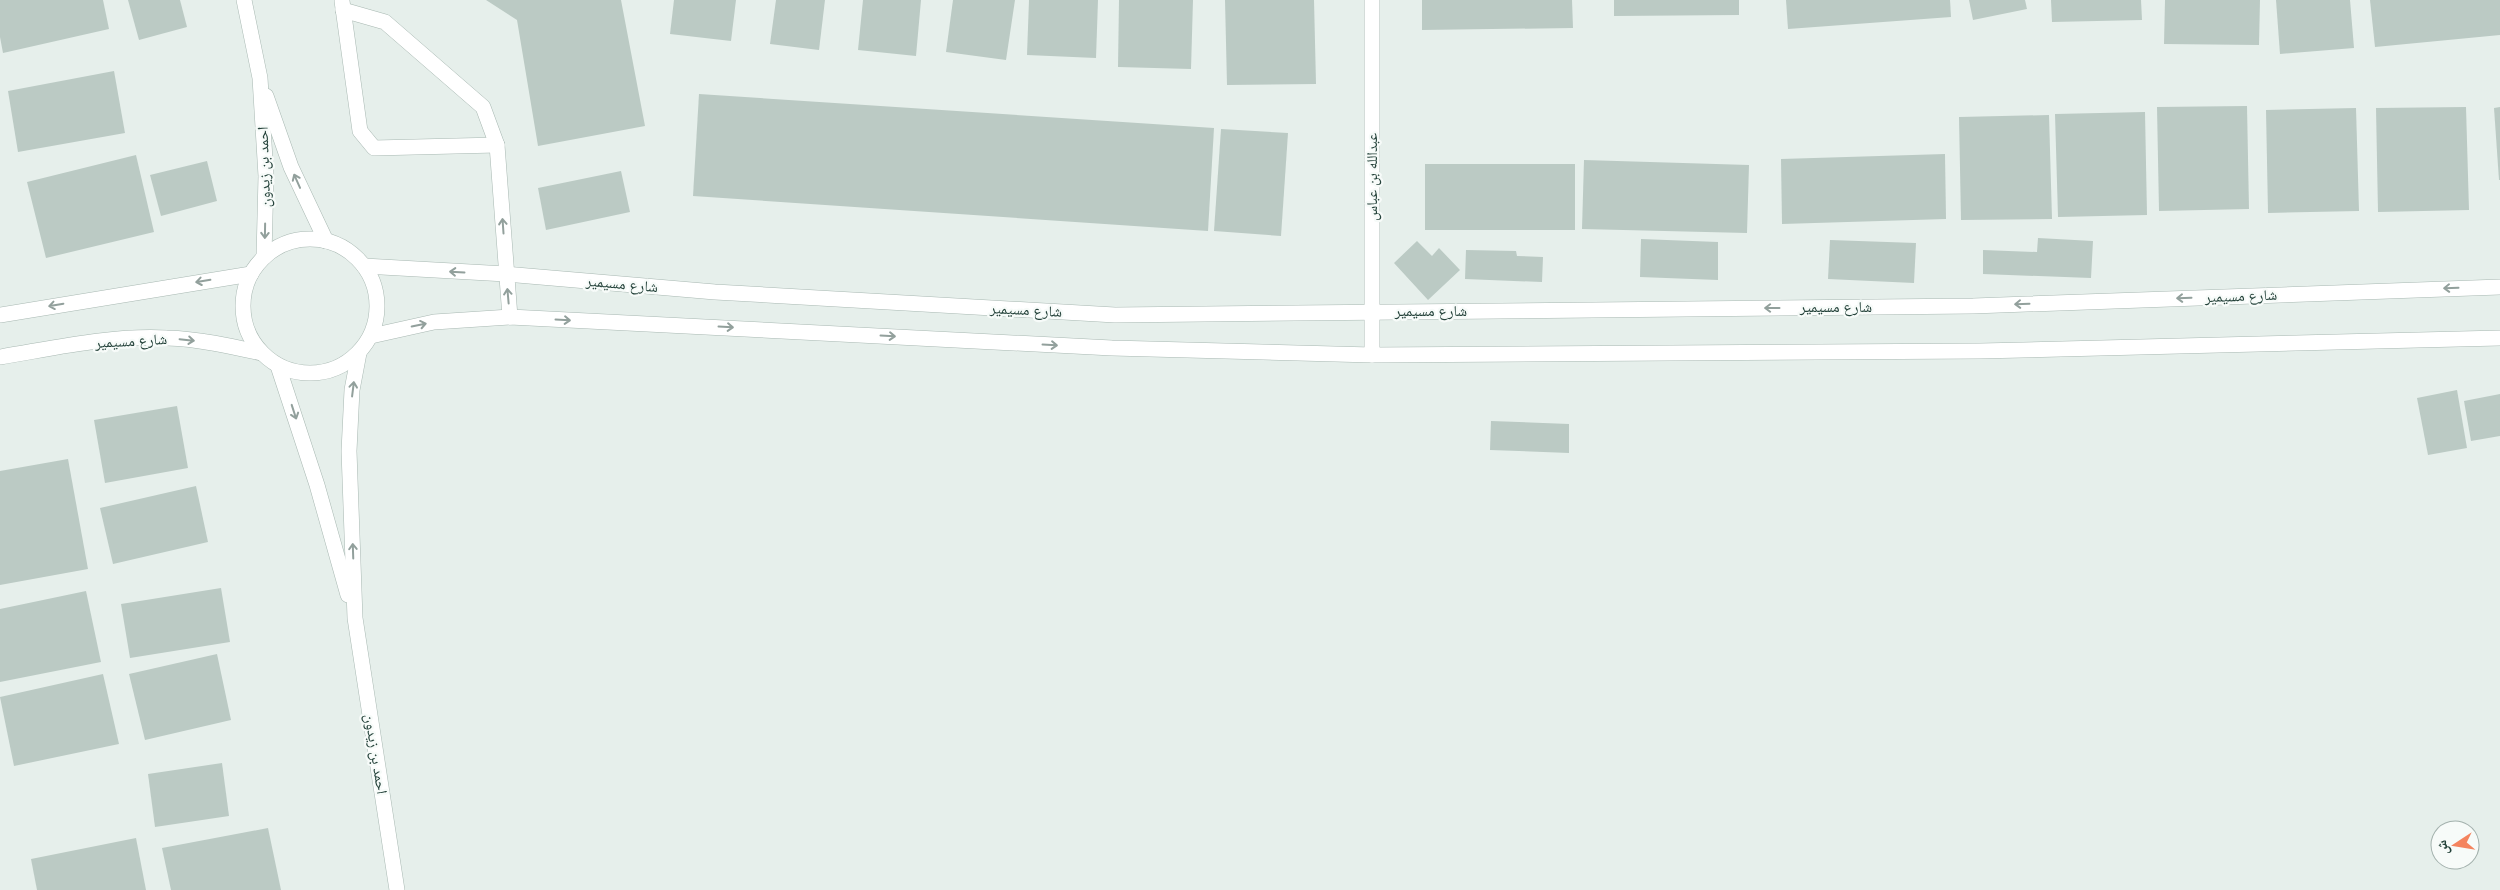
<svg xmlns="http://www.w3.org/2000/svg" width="2500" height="890" viewBox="0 0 2500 890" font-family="Montserrat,'Noto Naskh Arabic',sans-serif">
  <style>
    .building { fill: #bbcac4 }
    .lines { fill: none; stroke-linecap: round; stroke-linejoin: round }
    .minor-casing { stroke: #a8b8b2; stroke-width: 16 }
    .minor { stroke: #fff; stroke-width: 15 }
    .oneway { stroke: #92a09c }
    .labels { text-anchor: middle; stroke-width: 4.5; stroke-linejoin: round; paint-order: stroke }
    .street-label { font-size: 15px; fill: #24423a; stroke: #f7fbf9 }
  </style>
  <rect width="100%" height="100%" fill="#e6efeb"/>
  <g class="building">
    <path d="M0,0H103L109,29L3,53L0,37Z"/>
    <path d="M128,0H180L187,27L139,40Z"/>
    <path d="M486,0H621L645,126L538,146L517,20Z"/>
    <path d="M674,0H736L731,41L670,34Z"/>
    <path d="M776,0H825L819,50L770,44Z"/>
    <path d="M863,0H921L916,56L858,50Z"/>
    <path d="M953,0H1015L1006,60L946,52Z"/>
    <path d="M1029,0H1098L1096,58L1027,55Z"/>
    <path d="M1119,0H1193L1191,69L1118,67Z"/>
    <path d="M1225,0H1314L1316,84L1227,85Z"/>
    <path d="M1422,0H1572L1573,28L1422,30Z"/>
    <path d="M1614,0H1739V15L1614,16Z"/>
    <path d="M1786,0H1950L1951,17L1788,29Z"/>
    <path d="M1969,0H2025L2027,9L1973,20Z"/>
    <path d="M2051,0H2141L2142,20L2052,22Z"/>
    <path d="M2165,0H2260L2259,45L2164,44Z"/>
    <path d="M2276,0H2350L2354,48L2280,54Z"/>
    <path d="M2370,0H2500V35L2375,47Z"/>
    <path d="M114,71L125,133L18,152L8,91Z"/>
    <path d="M699,94L1214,128L1208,231L693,196Z"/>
    <path d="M2247,106L2249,209L2159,211L2157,107Z"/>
    <path d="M2466,107L2469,210L2378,212L2376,108Z"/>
    <path d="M2500,107V180H2499L2494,108Z"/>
    <path d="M2356,108L2359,211L2268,213L2266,110Z"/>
    <path d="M2145,112L2147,215L2058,217L2055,114Z"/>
    <path d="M2049,115L2052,219L1961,220L1959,117Z"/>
    <path d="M1221,129L1288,133L1281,236L1214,231Z"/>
    <path d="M1945,154L1946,219L1782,224L1781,159Z"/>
    <path d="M136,155L154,232L46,258L27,182Z"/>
    <path d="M1584,160L1749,165L1747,233L1582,229Z"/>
    <path d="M207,161L217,201L161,216L150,175Z"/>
    <rect x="1425" y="164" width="150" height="66"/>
    <path d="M621,171L630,212L546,230L538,188Z"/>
    <path d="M2038,238L2093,241L2091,278L1983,274V250L2037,252Z"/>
    <path d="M1641,239L1718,242V280L1640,277Z"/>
    <path d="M1830,240L1916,243L1914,283L1828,279Z"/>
    <path d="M1417,241L1432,256L1439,248L1460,270L1428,300L1394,263Z"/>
    <path d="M1466,250L1516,251L1517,256L1543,257L1542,282L1465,279Z"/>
    <path d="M2457,390L2467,448L2428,455L2417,398Z"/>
    <path d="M2500,394V436L2471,441L2464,401Z"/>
    <path d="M177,406L188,468L105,483L94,420Z"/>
    <path d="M1491,421L1569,424V453L1490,450Z"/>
    <path d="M68,459L88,569L0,585V471Z"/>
    <path d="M196,486L208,542L113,564L100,508Z"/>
    <path d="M221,588L230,642L130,658L121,604Z"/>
    <path d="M86,591L101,662L0,682V609Z"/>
    <path d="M217,654L231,720L145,740L129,674Z"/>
    <path d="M103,674L119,744L14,766L0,697Z"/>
    <path d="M222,763L229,816L155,827L148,774Z"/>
    <path d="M268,828L281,890H171L162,848Z"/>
    <path d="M136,838L146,890H37L31,859Z"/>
  </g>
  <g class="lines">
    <defs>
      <g id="minor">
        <path d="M244,0L260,78L266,176L264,257"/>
        <path d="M342,1L360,131L374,148L497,145"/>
        <path d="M343,10L385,22L483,107L497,145L510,317"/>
        <path d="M266,96L291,167L326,241"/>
        <circle cx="310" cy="306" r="67"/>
        <path d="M364,266L506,274L715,292L1115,315L1973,306L2500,287"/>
        <path d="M0,315L251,274"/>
        <path d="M371,336L434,322L510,317L1112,348L1372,355L1980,351L2500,338"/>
        <path d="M359,353L352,390L349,451L355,618L397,890"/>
        <path d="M1372,355V0"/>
        <path d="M0,357C55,348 111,335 167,338C199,339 230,346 261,353"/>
        <path d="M278,366L317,485L348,595"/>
      </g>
    </defs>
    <use href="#minor" class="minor-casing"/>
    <use href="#minor" class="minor"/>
  </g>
  <defs><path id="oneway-shaft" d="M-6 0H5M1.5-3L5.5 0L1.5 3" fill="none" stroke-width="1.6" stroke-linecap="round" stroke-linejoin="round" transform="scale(1.25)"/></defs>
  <g class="oneway">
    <use href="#oneway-shaft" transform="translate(297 181) rotate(-114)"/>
    <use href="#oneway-shaft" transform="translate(503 226) rotate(-94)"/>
    <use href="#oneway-shaft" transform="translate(265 231) rotate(91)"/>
    <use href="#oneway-shaft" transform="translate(457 272) rotate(-177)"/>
    <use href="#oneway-shaft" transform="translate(203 281) rotate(171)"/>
    <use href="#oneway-shaft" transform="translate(2451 288) rotate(178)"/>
    <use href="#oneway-shaft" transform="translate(508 296) rotate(-95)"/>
    <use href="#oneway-shaft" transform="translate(2184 298) rotate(178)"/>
    <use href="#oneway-shaft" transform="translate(2022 304) rotate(178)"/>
    <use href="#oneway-shaft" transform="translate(56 305) rotate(170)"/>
    <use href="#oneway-shaft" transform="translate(1772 308) rotate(180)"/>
    <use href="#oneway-shaft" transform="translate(563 320) rotate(3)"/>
    <use href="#oneway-shaft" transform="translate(419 325) rotate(-12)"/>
    <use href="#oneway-shaft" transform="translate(726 327) rotate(3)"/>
    <use href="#oneway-shaft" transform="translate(888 336) rotate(3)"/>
    <use href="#oneway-shaft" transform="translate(187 340) rotate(6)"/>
    <use href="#oneway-shaft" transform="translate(1050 345) rotate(3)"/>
    <use href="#oneway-shaft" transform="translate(353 389) rotate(-83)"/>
    <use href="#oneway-shaft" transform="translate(294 412) rotate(72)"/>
    <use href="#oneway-shaft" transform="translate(353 551) rotate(-92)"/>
  </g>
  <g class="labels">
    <g class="street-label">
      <text transform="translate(264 167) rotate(-92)" y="5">احمد بن زيدون</text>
      <text transform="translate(1372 177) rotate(-90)" y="5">عبدالله بن عباس</text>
      <text transform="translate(622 284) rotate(5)" y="5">شارع مسيمير</text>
      <text transform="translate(2241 296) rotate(-2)" y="5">شارع مسيمير</text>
      <text x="1836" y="312">شارع مسيمير</text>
      <text transform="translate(1026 310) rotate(3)" y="5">شارع مسيمير</text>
      <text x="1431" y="316">شارع مسيمير</text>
      <text transform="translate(131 341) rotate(-3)" y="5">شارع مسيمير</text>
      <text transform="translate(376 754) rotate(81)" y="5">احمد بن زيدون</text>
    </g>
  </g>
  <g transform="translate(2455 845) rotate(258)"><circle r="24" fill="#f7fbf9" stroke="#a3b1ad"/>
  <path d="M0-4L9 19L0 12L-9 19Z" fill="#f4845f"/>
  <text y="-8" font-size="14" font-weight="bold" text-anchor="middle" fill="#24423a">ش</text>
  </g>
</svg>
